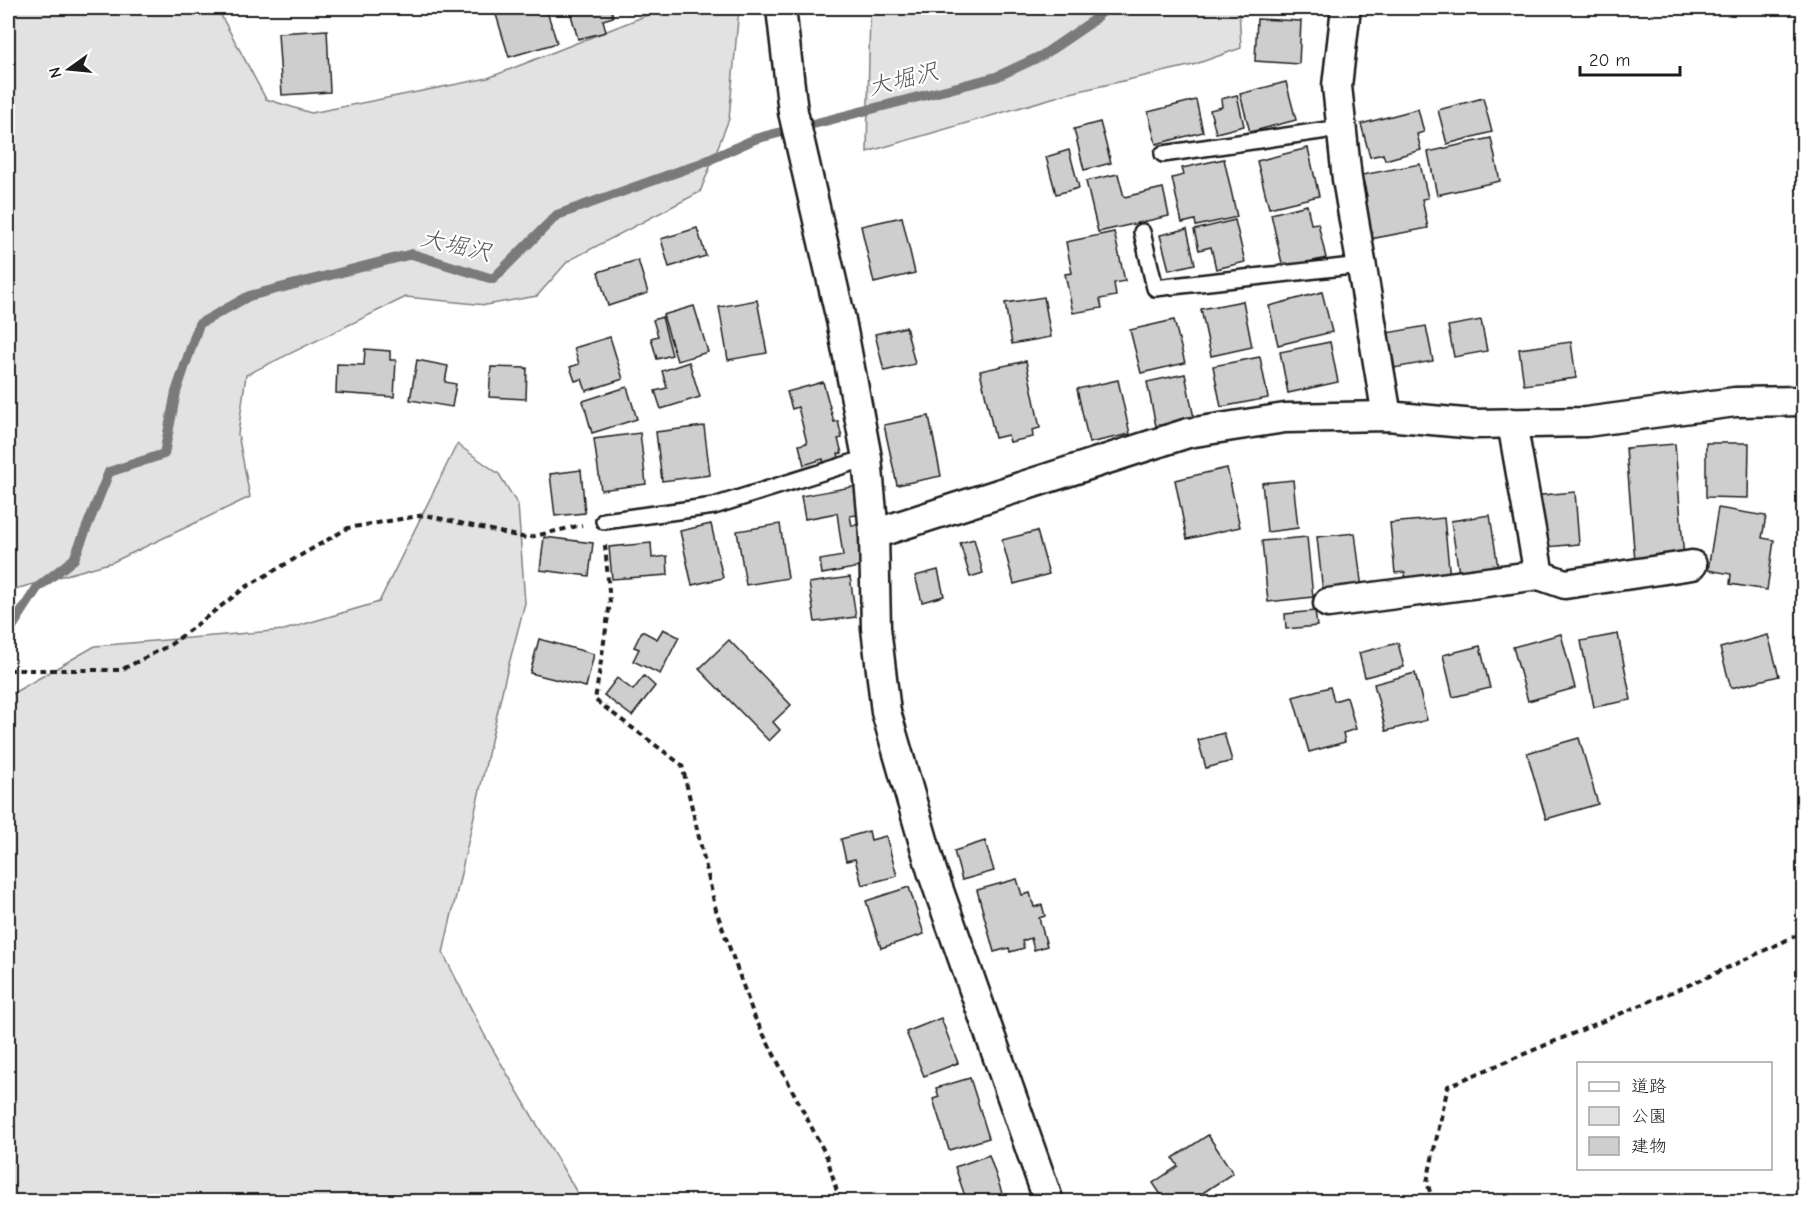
<svg xmlns="http://www.w3.org/2000/svg" width="1811" height="1209" viewBox="0 0 1811 1209" font-family="'Comic Neue','Klee One',sans-serif">
  <style>
    .green { fill: #e2e2e2; stroke: #7f7f7f; stroke-width: 1.5 }
    .lines { fill: none; stroke-linecap: round; stroke-linejoin: round }
    .stream { stroke: #7a7a7a; stroke-width: 10 }
    .building { fill: #cecece; stroke: #1c1c1c; stroke-width: 1.5 }
    .service-casing { stroke: #1c1c1c; stroke-width: 20 }
    .minor-casing { stroke: #1c1c1c; stroke-width: 33 }
    .path { stroke: #1c1c1c; stroke-width: 4; stroke-dasharray: 6 4.5; stroke-linecap: butt }
    .service { stroke: #fff; stroke-width: 15 }
    .minor { stroke: #fff; stroke-width: 28 }
    .labels { text-anchor: middle; stroke-width: 4.5; stroke-linejoin: round; paint-order: stroke }
    .water-label { font-size: 24px; font-style: italic; fill: #5a5a5a; stroke: #fff }
  </style>
  <rect width="100%" height="100%" fill="#fff"/>
  <filter id="ink" filterUnits="userSpaceOnUse"><feTurbulence type="fractalNoise" baseFrequency=".0167" numOctaves="2"/><feDisplacementMap in="SourceGraphic" scale="12" xChannelSelector="R" yChannelSelector="G"/><feConvolveMatrix kernelMatrix="1 2 1 2 8 2 1 2 1" color-interpolation-filters="sRGB"/></filter>
  <g filter="url(#ink)">
    <g class="green">
      <path d="M8,8H217L266,99L311,113L488,78L665,8H739L729,119L700,192L568,261L537,296L486,305L406,297L246,375L238,434L250,497L113,562L8,591Z"/>
      <path d="M870,8H1239L1241,48L1193,65L1066,94L867,152Z"/>
      <path d="M457,444L499,474L518,505L525,603L505,679L443,953L485,1036L582,1201H8V696L95,646L284,630L379,602Z"/>
    </g>
    <g class="lines">
      <path class="stream" d="M8,633L37,588L74,559L109,472L164,454L176,392L199,324L249,296L412,254L493,279L557,215L702,163L755,139L996,77L1043,55L1090,23L1106,8"/>
    </g>
    <g class="building">
      <path d="M494,8H546L557,43L509,57Z"/>
      <path d="M569,8H611L613,17L603,20L606,32L578,39Z"/>
      <path d="M1257,19L1301,21L1299,64L1255,61Z"/>
      <path d="M327,30L330,92L282,95L278,33Z"/>
      <path d="M1286,82L1296,120L1250,132L1240,94Z"/>
      <path d="M1237,95L1244,126L1216,133L1210,110L1222,107L1221,99Z"/>
      <path d="M1483,98L1492,132L1447,144L1438,110Z"/>
      <path d="M1196,100L1203,132L1156,144L1148,112Z"/>
      <path d="M1418,109L1424,132L1417,134L1421,150L1385,160L1383,154L1370,157L1361,124Z"/>
      <path d="M1100,122L1111,163L1084,170L1074,129Z"/>
      <path d="M1491,138L1500,181L1437,195L1428,152Z"/>
      <path d="M1308,148L1319,196L1269,208L1257,161Z"/>
      <path d="M1069,150L1079,188L1056,194L1046,157Z"/>
      <path d="M1224,159L1237,217L1196,226L1195,220L1182,223L1172,178L1184,175L1182,168Z"/>
      <path d="M1420,164L1428,198L1422,199L1428,228L1365,240L1357,198L1367,196L1362,175Z"/>
      <path d="M1118,174L1124,197L1163,188L1169,216L1098,232L1086,181Z"/>
      <path d="M1307,205L1311,224L1318,223L1326,258L1283,268L1271,214Z"/>
      <path d="M902,217L915,273L874,283L861,226Z"/>
      <path d="M1235,220L1245,262L1216,269L1211,247L1199,250L1194,230Z"/>
      <path d="M697,228L706,256L669,267L661,239Z"/>
      <path d="M1187,229L1195,264L1169,270L1160,235Z"/>
      <path d="M1114,232L1125,281L1114,283L1116,296L1100,299L1102,308L1073,313L1065,274L1072,273L1066,242Z"/>
      <path d="M638,260L648,293L608,306L598,272Z"/>
      <path d="M1322,292L1332,332L1278,345L1269,306Z"/>
      <path d="M1044,297L1051,337L1012,344L1005,303Z"/>
      <path d="M757,300L767,353L728,360L719,307Z"/>
      <path d="M1243,301L1252,347L1211,356L1201,309Z"/>
      <path d="M694,306L708,352L677,361L663,315Z"/>
      <path d="M662,317L672,355L657,359L651,338L658,336L653,320Z"/>
      <path d="M1174,320L1185,363L1141,373L1130,330Z"/>
      <path d="M1481,320L1487,351L1454,357L1448,326Z"/>
      <path d="M1426,326L1433,361L1394,368L1387,333Z"/>
      <path d="M906,327L915,364L884,371L875,334Z"/>
      <path d="M610,337L623,379L586,391L582,379L575,381L570,367L579,364L574,348Z"/>
      <path d="M1330,342L1338,382L1288,393L1280,352Z"/>
      <path d="M1571,342L1576,378L1524,385L1519,349Z"/>
      <path d="M365,349L390,351V360H396L394,397L336,393L337,364L364,365Z"/>
      <path d="M1260,357L1268,398L1221,407L1213,366Z"/>
      <path d="M417,360L448,366L445,382L456,384L452,407L410,400Z"/>
      <path d="M1026,361L1040,428L1032,430L1033,437L1010,442L1008,435L995,438L980,371Z"/>
      <path d="M689,362L700,397L661,409L655,391L667,388L662,371Z"/>
      <path d="M491,367L527,368L526,399L489,397Z"/>
      <path d="M1185,374L1194,418L1156,426L1147,382Z"/>
      <path d="M1118,380L1130,434L1089,443L1077,389Z"/>
      <path d="M823,382L834,422L838,421L842,438L838,439L842,453L838,454L840,461L824,465L823,459L804,465L799,445L807,443L798,407L792,409L787,392Z"/>
      <path d="M627,387L637,419L592,433L583,401Z"/>
      <path d="M929,416L941,476L897,485L884,425Z"/>
      <path d="M704,426L710,475L662,481L656,432Z"/>
      <path d="M640,433L646,484L601,490L594,439Z"/>
      <path d="M1706,443H1749L1748,498L1706,497Z"/>
      <path d="M1675,444L1684,559L1635,562L1626,448Z"/>
      <path d="M1227,468L1240,527L1187,539L1175,480Z"/>
      <path d="M581,470L585,513L555,516L550,474Z"/>
      <path d="M1293,480L1298,528L1267,532L1262,483Z"/>
      <path d="M857,486L862,514L850,516L852,526L859,524L865,566L822,574L820,560L843,556L837,513L805,519L801,496Z"/>
      <path d="M1575,492L1579,544L1535,548L1531,496Z"/>
      <path d="M1718,508L1766,516L1762,538L1774,540L1767,590L1730,584L1731,574L1708,570Z"/>
      <path d="M1490,515L1499,574L1460,580L1451,521Z"/>
      <path d="M1444,518L1450,578L1406,583L1405,572L1395,573L1390,523Z"/>
      <path d="M711,524L723,578L692,585L680,531Z"/>
      <path d="M780,524L788,578L746,585L737,531Z"/>
      <path d="M1037,531L1049,574L1014,584L1002,540Z"/>
      <path d="M1355,533L1362,589L1323,593L1317,537Z"/>
      <path d="M544,537L593,543L589,576L540,570Z"/>
      <path d="M1307,537L1313,597L1268,602L1262,541Z"/>
      <path d="M974,539L983,573L970,577L960,543Z"/>
      <path d="M651,543L652,558L667,556L668,575L612,579L609,547Z"/>
      <path d="M938,570L944,596L922,602L915,576Z"/>
      <path d="M850,577L856,617L815,622L809,583Z"/>
      <path d="M1315,611L1317,626L1286,629L1285,614Z"/>
      <path d="M663,629L679,637L660,674L633,661L639,649L634,647L642,631L657,639Z"/>
      <path d="M1561,634L1575,688L1528,701L1513,647Z"/>
      <path d="M1618,634L1631,700L1594,707L1581,641Z"/>
      <path d="M1768,635L1779,676L1731,688L1720,648Z"/>
      <path d="M539,639L594,654L586,687L530,673Z"/>
      <path d="M729,640L791,705L773,722L780,730L769,741L699,669Z"/>
      <path d="M1398,643L1404,667L1365,677L1359,653Z"/>
      <path d="M1480,646L1490,688L1453,697L1443,655Z"/>
      <path d="M1415,673L1427,720L1386,731L1374,684Z"/>
      <path d="M644,676L655,686L632,716L604,695L617,678L633,690Z"/>
      <path d="M1330,687L1334,701L1347,697L1356,729L1343,733L1345,742L1309,752L1293,697Z"/>
      <path d="M1224,733L1232,761L1206,768L1198,740Z"/>
      <path d="M1579,738L1598,804L1546,819L1527,753Z"/>
      <path d="M869,831L871,840L886,836L897,876L862,885L855,859L846,861L841,839Z"/>
      <path d="M985,841L994,871L962,880L954,851Z"/>
      <path d="M1017,879L1022,895L1030,893L1034,907L1042,905L1045,916L1039,918L1047,946L1034,950L1031,938L1022,941L1024,948L1010,952L1009,948L994,952L977,890Z"/>
      <path d="M909,887L924,934L881,948L866,901Z"/>
      <path d="M941,1018L958,1063L924,1076L906,1032Z"/>
      <path d="M970,1078L989,1138L949,1150L933,1099L939,1097L936,1088Z"/>
      <path d="M1208,1135L1233,1173L1189,1202L1185,1199L1181,1202H1166L1153,1183L1178,1166L1173,1158Z"/>
      <path d="M989,1155L1004,1199L967,1202L955,1167Z"/>
    </g>
    <g class="lines">
      <defs>
        <g id="service">
          <path d="M1163,154L1341,128"/>
          <path d="M1142,232L1155,288L1361,265"/>
          <path d="M604,521L714,506L867,458"/>
        </g>
        <g id="minor">
          <path d="M781,8L793,112L841,320L867,458L874,534L876,628L886,712L932,871L1049,1202"/>
          <path d="M1346,8L1337,86L1347,179L1387,416"/>
          <path d="M1512,423L1539,575"/>
          <path d="M874,534L1188,433L1285,418L1387,416L1475,424L1586,422L1735,402L1804,401"/>
          <path d="M1328,603L1539,575L1565,584L1692,565"/>
        </g>
      </defs>
      <use href="#service" class="service-casing"/>
      <use href="#minor" class="minor-casing"/>
      <g class="path">
        <path d="M605,545L610,603L595,700L682,765L716,910L754,1016L827,1157L840,1202"/>
        <path d="M8,670H121L170,645L246,587L348,528L425,515L526,538L582,525"/>
        <path d="M1433,1202L1427,1182L1448,1086L1703,979L1804,932"/>
      </g>
      <use href="#service" class="service"/>
      <use href="#minor" class="minor"/>
    </g>
  </g>
  <g class="labels">
    <g class="water-label">
      <text transform="translate(903 79) rotate(-14)" y="8">大堀沢</text>
      <text transform="translate(456 245) rotate(13)" y="8">大堀沢</text>
    </g>
  </g>
  <rect width="1811" height="1209" fill="none" stroke="#fff" stroke-width="30"/>
  <rect x="15" y="15" width="1781" height="1179" fill="none" stroke="#1c1c1c" stroke-width="2" filter="url(#ink)"/>
  <rect x="1577" y="1062" width="195" height="108" fill="#ffffff" stroke="#a4a4a4" stroke-width="1.5"/>
  <rect x="1589" y="1082" width="30" height="9" fill="#ffffff" stroke="#a4a4a4" stroke-width="1.5"/>
  <text x="1631" y="1092" font-size="18" fill="#1c1c1c">道路</text>
  <rect x="1589" y="1107" width="30" height="18" fill="#e2e2e2" stroke="#a4a4a4" stroke-width="1.5"/>
  <text x="1631" y="1122" font-size="18" fill="#1c1c1c">公園</text>
  <rect x="1589" y="1137" width="30" height="18" fill="#cecece" stroke="#a4a4a4" stroke-width="1.5"/>
  <text x="1631" y="1152" font-size="18" fill="#1c1c1c">建物</text>
  <g transform="translate(69 69) rotate(255)" stroke="#ffffff" stroke-width="4.5" paint-order="stroke">
  <path d="M0-4.5L10 22L0 15L-10 22Z" fill="#1c1c1c"/>
  <text y="-9" font-size="16" font-weight="bold" text-anchor="middle" fill="#1c1c1c">N</text>
  </g>
  <path d="M1580 66v9h100v-9" fill="none" stroke="#1c1c1c" stroke-width="3"/>
  <text x="1589" y="66" font-size="18" fill="#1c1c1c" stroke="#ffffff" stroke-width="4.5" paint-order="stroke">20 m</text>
</svg>
